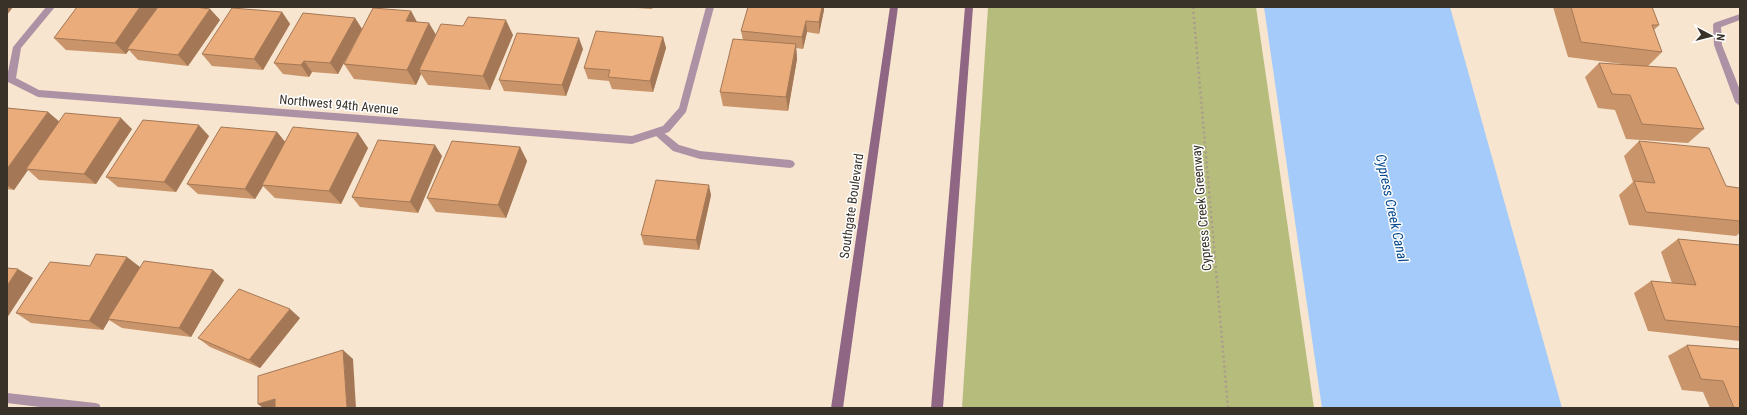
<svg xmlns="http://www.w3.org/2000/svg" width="1747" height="415" viewBox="0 0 1747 415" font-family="'Roboto Condensed',sans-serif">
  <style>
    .green { fill: #b6bc7c }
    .water { fill: #a5cbfa }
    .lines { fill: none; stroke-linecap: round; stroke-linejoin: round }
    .path { stroke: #a99c8b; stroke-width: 2.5; stroke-dasharray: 2 3; stroke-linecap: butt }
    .lane { fill: #ad91a4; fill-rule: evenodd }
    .street { fill: #ad91a4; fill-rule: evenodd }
    .secondary { fill: #8f6683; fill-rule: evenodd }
    .wall { fill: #c9946a }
    .shaded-wall { fill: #a47856 }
    .building { fill: #eaac7b; stroke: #a47856 }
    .labels { text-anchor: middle; stroke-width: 3; stroke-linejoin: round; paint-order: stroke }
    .street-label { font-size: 13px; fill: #383229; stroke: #fff }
    .water-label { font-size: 14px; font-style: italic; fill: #064a8d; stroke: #fff }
  </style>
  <rect width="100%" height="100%" fill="#f7e5cf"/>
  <path class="green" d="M988,7H1256L1314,408H962Z"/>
  <path class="water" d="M1264,7H1450L1562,408H1322Z"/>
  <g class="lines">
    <path class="path" d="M1193,7L1228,408"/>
    <path class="lane" d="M658,128L679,145L700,151L790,160L793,161L795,164L793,167L790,168L700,159L673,151L655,135L653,132L655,129Z"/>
    <g class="street">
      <path d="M46,7H55L21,48L16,78L39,90L632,136L663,126L679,108L706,7H714L686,112L669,132L632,144L38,97L8,82L7,77L13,47Z"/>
      <path d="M1740,14V20L1721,27L1722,45L1740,90V106L1735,102L1714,45L1713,25L1714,23Z"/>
      <path d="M7,393L95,403L99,404L101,408H48L7,403Z"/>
    </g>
    <g class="secondary">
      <path d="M890,7H898L843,408H831Z"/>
      <path d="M965,7H973L943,408H931Z"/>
    </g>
  </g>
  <g class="wall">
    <path d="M77,7H156L157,9H210L220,20L188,66L138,60L129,50L126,54L66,50L54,38Z"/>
    <path d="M623,7H653L652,9Z"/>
    <path d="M1553,7H1652L1659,25L1654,30L1662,52L1648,66L1704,129L1688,143L1626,139L1615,110L1598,108L1585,77L1599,63L1630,65L1568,57Z"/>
    <path d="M824,10L819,34L807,32L803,49L796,48L797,59L788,111L723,106L720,92L743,40L741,31Z"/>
    <path d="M411,11L417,22L436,35H513L490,90L428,85L421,74L416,85L354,79L344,64Z"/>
    <path d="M282,12L290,24L263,70L212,66L202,54Z"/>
    <path d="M355,18L362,29L338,74L312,72L309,77L283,74L274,63Z"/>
    <path d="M663,37L666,48L653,92L612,89L609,81L588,79L584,68Z"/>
    <path d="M583,49L566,96L504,91L499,80Z"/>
    <path d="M7,108L48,112L59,122L132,129L96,184L39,180L28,170L14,190L7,189Z"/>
    <path d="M277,132L285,142L368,148L341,204L275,198L263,186L255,199L198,194L187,184Z"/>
    <path d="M209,136L176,192L118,187L106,177Z"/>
    <path d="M1639,141L1726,186L1740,189V233L1736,236L1629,225L1619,195L1633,182L1624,156Z"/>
    <path d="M520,147L527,161L506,218L436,212L427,198Z"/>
    <path d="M442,156L418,213L360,207L352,197Z"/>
    <path d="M711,195L699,250L644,245L641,235Z"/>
    <path d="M1678,239L1740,245V341L1648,331L1634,293L1651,281L1672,283L1661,252Z"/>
    <path d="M90,266L140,267L129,285L224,280L191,337L122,328L109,320L103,330L31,323L16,313Z"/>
    <path d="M300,318L260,368L210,347L198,338Z"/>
    <path d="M1687,345L1740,349V408H1710L1703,392L1682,390L1668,356Z"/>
  </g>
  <g class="shaded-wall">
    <path d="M7,7H13L7,15Z"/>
    <path d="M140,7H156L157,9L127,49L129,50L126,54L115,43Z"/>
    <path d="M822,7H824V10L819,34V22Z"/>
    <path d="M210,9L220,20L188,66L178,55Z"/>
    <path d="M411,11L419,26L406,21Z"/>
    <path d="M282,12L290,24L263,70L254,59Z"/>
    <path d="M355,18L362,29L338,74L330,63Z"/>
    <path d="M506,20L513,35L490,90L483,76Z"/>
    <path d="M806,21L807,32L803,49L802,37Z"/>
    <path d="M429,23L438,38L419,70L421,74L416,85L407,70Z"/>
    <path d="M663,37L666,48L653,92L650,81Z"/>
    <path d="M579,38L583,49L566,96L562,85Z"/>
    <path d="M796,44L797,59L788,111L786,97Z"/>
    <path d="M304,61L312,72L309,77L301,65Z"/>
    <path d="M48,112L61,123L26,169L28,170L14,190L7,185V169Z"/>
    <path d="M121,118L132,129L96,184L84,174Z"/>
    <path d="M199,125L209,136L176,192L164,182Z"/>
    <path d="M277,132L286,143L262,185L263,186L255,199L245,189Z"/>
    <path d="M358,133L368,148L341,204L329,191Z"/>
    <path d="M435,145L442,156L418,213L410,202Z"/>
    <path d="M520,147L527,161L506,218L498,205Z"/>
    <path d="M709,185L711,195L699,250L696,240Z"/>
    <path d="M127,257L140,267L103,330L89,321Z"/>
    <path d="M18,269L33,278L7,318V286Z"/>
    <path d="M213,270L224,280L191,337L179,328Z"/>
    <path d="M290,309L300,318L260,368L249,360Z"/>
    <path d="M343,350L353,359L356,408H347Z"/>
    <path d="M275,399L284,408H263L258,404Z"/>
  </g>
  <g class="building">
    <path d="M77,7H140L115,43L54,38Z"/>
    <path d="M158,7H195L210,9L178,55L127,49Z"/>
    <path d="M748,7H822L819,22L806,21L802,37L741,31Z"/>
    <path d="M1571,7H1652L1659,25H1652L1662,52L1581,42Z"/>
    <path d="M232,8L282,12L254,59L202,54Z"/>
    <path d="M373,8L411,11L406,21L429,23L407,70L344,64Z"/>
    <path d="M303,13L355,18L330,63L304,61L301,65L274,63Z"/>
    <path d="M468,17L506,20L483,76L419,70L441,24L463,26Z"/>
    <path d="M596,31L663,37L650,81L608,77L610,70L584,68Z"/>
    <path d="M517,33L579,38L562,85L499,80Z"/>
    <path d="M733,39L796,44L786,97L720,92Z"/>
    <path d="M1599,63L1676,68L1704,129L1642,124L1630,95L1612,94Z"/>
    <path d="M7,108L48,112L7,169Z"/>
    <path d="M65,113L121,118L84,174L26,169Z"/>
    <path d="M143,120L199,125L164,182L106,177Z"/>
    <path d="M221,127L277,132L245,189L187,184Z"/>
    <path d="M293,127L358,133L329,191L262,185Z"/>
    <path d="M378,140L435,145L410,202L352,197Z"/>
    <path d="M452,141L520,147L498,205L427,198Z"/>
    <path d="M1639,141L1709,148L1726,186L1739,188L1740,189V221L1646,212L1634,181L1655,183Z"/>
    <path d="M656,180L709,185L696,240L641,235Z"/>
    <path d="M1678,239L1740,245V327L1665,320L1651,281L1696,285Z"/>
    <path d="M96,254L127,257L89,321L16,313L50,262L90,266Z"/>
    <path d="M144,261L213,270L179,328L108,319Z"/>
    <path d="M7,268L18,269L7,286Z"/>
    <path d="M239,289L290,309L249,360L198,338Z"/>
    <path d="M1687,345L1740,349V408H1734L1723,381L1701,379Z"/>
    <path d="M343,350L347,408H275V399L258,404V376Z"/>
  </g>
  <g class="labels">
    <g class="street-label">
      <text transform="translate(339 104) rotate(5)" y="5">Northwest 94th Avenue</text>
      <text transform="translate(851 206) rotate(-82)" y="5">Southgate Boulevard</text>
      <text transform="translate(1201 208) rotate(-95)" y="5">Cypress Creek Greenway</text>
    </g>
    <g class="water-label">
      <text transform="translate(1392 208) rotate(78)" y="5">Cypress Creek Canal</text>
    </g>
  </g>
  <rect width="1747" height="415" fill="none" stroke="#383229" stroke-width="16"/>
  <g transform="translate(1711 36) rotate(97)" stroke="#ffffff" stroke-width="3" paint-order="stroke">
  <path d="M0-3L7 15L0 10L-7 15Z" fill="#383229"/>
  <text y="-6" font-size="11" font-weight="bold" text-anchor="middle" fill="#383229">N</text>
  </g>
</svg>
